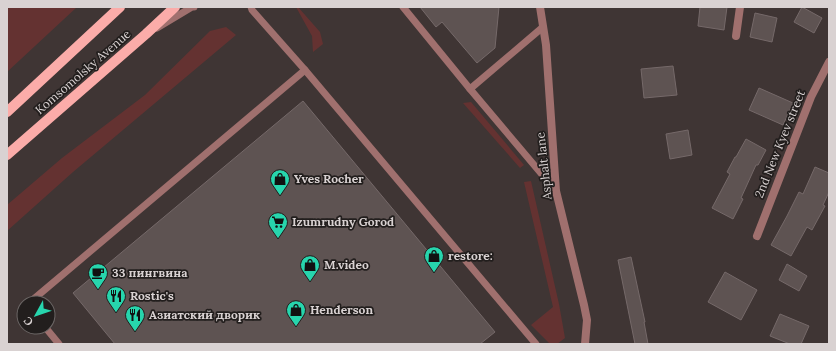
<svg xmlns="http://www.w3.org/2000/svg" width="836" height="351" viewBox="0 0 836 351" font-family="Lora,serif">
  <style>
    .green { fill: #643231 }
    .building { fill: #5e5352; stroke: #756969 }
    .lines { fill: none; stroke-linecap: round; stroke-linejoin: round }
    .lane { stroke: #a0706e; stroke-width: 7 }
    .street { stroke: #a0706e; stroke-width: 8 }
    .primary { stroke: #fbaca9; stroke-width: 10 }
    .labels { text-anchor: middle; stroke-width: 3.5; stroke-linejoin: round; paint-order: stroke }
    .street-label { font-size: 12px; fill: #d9d2d2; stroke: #221e1d }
    .poi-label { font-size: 12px; font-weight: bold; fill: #d9d2d2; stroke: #221e1d; text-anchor: start }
  </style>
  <rect width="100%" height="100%" fill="#3f3534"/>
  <g class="green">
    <path d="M7,7H77L7,72Z"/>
    <path d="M296,7H298L320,32L323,44L313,52L312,36Z"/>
    <path d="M226,27L236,35L73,172L7,231V205L62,158L145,95L210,31Z"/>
    <path d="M471,102L524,165L520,168L463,103Z"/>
    <path d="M531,181L559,304L565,338L557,344H550L531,325L553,307L524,182Z"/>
  </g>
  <g class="building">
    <path d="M420,7H499L495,48L477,63L442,22L436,27Z"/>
    <path d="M700,7H727L724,30L698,26Z"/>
    <path d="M802,7L822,18L814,33L794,22Z"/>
    <path d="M755,13L777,18L772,42L750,37Z"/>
    <path d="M673,66L677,95L644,98L641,69Z"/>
    <path d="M759,88L793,103L783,125L749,110Z"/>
    <path d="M303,101L495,332L480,344H115L73,293Z"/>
    <path d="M688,130L692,155L670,159L666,134Z"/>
    <path d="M746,139L766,150L758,165H756L741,198L743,199L733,219L712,208L730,174L727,172L735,157H736Z"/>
    <path d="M815,167L829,173V192L823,205L825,206L812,230L807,227L791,256L771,245L787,216L799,192L803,194Z"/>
    <path d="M631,257L645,322H644L648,344H635L618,260Z"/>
    <path d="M787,264L807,276L799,291L779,280Z"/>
    <path d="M725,272L757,290L741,320L708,302Z"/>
    <path d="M780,314L809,326L801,344H790L770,336Z"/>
  </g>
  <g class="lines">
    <g class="lane">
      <path d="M251,7L252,10L305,70L536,344"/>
      <path d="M403,7L470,89L556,191"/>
      <path d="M157,28L192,7H194"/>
      <path d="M470,89L543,27"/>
      <path d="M29,303L305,70"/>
      <path d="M45,327L59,344"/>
    </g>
    <g class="street">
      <path d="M540,7L546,45L556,191L584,305L587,320L585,344"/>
      <path d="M736,36L740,7"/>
      <path d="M757,236L811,97L829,62"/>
    </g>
    <g class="primary">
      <path d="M7,112L120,7"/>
      <path d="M7,155L146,34L175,7"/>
    </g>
  </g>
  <defs>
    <symbol id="shop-pin" viewBox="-11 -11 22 30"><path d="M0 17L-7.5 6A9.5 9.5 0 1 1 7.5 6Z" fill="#27d5ad" stroke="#221e1d"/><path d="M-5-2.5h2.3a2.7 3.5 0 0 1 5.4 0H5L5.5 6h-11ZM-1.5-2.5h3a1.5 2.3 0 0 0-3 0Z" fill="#111"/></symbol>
    <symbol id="supermarket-pin" viewBox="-11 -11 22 30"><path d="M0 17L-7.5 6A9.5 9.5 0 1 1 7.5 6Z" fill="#27d5ad" stroke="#221e1d"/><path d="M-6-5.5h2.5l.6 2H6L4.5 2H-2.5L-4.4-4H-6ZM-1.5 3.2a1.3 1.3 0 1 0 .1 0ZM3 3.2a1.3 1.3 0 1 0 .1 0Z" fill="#111"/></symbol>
    <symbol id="cafe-pin" viewBox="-11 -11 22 30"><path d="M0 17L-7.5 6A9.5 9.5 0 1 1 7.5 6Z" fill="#27d5ad" stroke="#221e1d"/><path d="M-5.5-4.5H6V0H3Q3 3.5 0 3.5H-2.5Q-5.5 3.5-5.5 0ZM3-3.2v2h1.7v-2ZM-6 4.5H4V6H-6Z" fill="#111"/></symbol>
    <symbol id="restaurant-pin" viewBox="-11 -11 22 30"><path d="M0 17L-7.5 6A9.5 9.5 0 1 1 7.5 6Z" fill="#27d5ad" stroke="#221e1d"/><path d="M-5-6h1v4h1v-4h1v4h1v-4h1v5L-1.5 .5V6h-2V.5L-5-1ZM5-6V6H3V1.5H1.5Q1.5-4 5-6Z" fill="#111"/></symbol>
  </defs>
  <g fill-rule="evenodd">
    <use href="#shop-pin" x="269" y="168" width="22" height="30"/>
    <use href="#supermarket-pin" x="267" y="211" width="22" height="30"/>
    <use href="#shop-pin" x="423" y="245" width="22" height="30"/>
    <use href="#shop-pin" x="299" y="254" width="22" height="30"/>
    <use href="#cafe-pin" x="87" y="262" width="22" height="30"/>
    <use href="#restaurant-pin" x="105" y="285" width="22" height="30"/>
    <use href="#shop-pin" x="285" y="299" width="22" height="30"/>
    <use href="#restaurant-pin" x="124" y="304" width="22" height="30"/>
  </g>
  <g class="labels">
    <g class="street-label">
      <text transform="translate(83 72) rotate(-41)" y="4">Komsomolsky Avenue</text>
      <text transform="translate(780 144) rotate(-68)" y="4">2nd New Kyev street</text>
      <text transform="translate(544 166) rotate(-96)" y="4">Asphalt lane</text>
    </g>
    <g class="poi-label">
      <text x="294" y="183">Yves Rocher</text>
      <text x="292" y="226">Izumrudny Gorod</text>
      <text x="448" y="260">restore:</text>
      <text x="324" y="269">M.video</text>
      <text x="112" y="277">33 пингвина</text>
      <text x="130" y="300">Rostic's</text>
      <text x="310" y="314">Henderson</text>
      <text x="149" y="319">Азиатский дворик</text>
    </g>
  </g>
  <rect width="836" height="351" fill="none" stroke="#d9d2d2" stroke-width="16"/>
  <g transform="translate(36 315) rotate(230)"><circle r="19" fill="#221e1d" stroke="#6b6665"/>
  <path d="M0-3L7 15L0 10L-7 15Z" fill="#27d5ad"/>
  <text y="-6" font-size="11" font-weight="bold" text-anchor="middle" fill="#d9d2d2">С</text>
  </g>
</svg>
